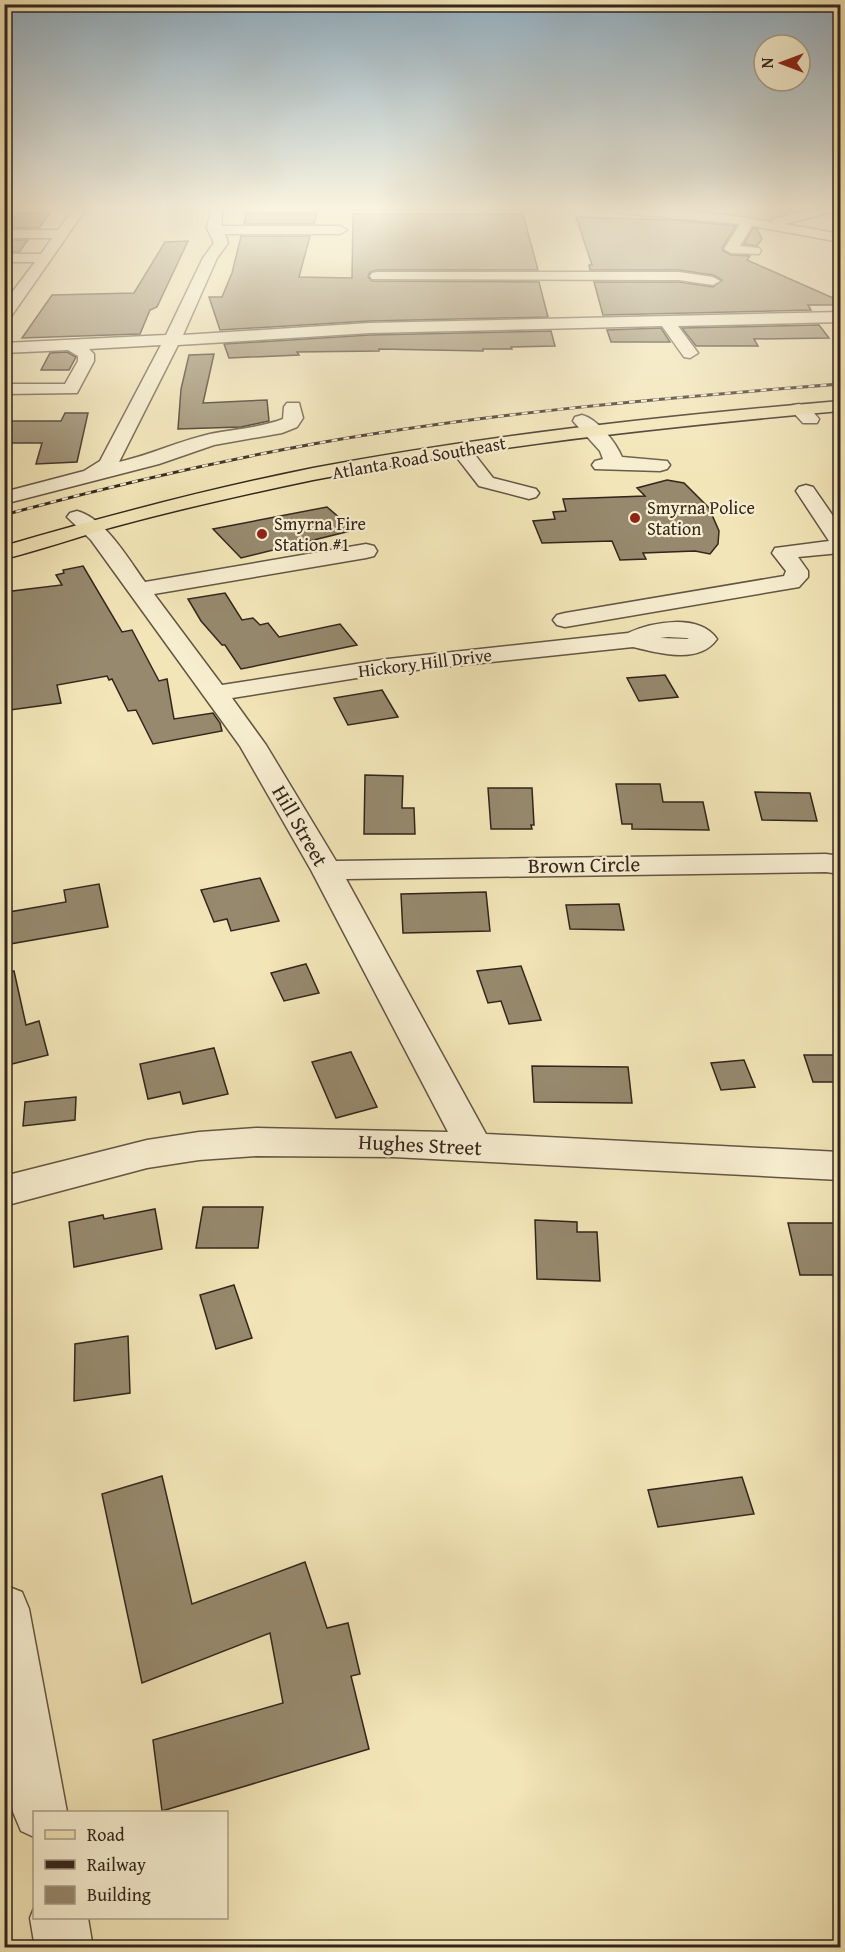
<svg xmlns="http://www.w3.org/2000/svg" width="845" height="1952" viewBox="0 0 845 1952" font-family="'Gentium Book Plus',serif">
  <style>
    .building { fill: #96896d; stroke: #33261c; stroke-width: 1.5 }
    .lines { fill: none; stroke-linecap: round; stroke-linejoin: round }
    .minor-casing { stroke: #635643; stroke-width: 3 }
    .major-casing { stroke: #33261c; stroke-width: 3 }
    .minor { fill: #f7eed0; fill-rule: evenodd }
    .major { fill: #f2e5b7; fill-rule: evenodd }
    .rail-casing { stroke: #33261c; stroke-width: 3 }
    .rail { stroke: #f7eed0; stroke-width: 2; stroke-dasharray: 6; stroke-linecap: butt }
    .poi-dot { fill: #8f2418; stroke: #f7eed0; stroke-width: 2 }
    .labels { text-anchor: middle; stroke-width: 4.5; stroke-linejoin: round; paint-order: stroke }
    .far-street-label { font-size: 18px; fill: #33261c; stroke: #f7eed0 }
    .far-poi-label { font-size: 18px; fill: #33261c; stroke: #f7eed0; text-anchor: start }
    .street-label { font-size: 21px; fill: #33261c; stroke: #f7eed0 }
  </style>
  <rect width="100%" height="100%" fill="#f2e5b7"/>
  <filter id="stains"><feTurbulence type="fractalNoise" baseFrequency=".00333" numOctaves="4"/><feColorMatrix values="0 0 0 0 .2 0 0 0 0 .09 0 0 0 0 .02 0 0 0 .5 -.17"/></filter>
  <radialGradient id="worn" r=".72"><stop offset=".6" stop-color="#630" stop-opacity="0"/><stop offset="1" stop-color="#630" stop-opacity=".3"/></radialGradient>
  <g class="building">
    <path d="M18,213H50L39,228H7Z"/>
    <path d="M246,213H317L314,224H244Z"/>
    <path d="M353,214H523L538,270H377L370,272L368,277L372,281L539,282L548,317L370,321L220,330L209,297H222L232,273L241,236H310L299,277L352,278Z"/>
    <path d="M576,217L673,220L736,226L722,248L723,251L731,255L750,256L747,260L840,301V305H808L811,310L603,315L594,282H679L713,287L722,280L713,275L679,270H590L589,265H592Z"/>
    <path d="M753,228L757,229L762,239L757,246L744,244Z"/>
    <path d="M4,240H28L19,252H4Z"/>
    <path d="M188,241L157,307L150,310L140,334L22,338L52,295L134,293L165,242Z"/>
    <path d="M819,325L829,338L754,339L758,346H696L682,328Z"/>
    <path d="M661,328L670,342H611L607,330Z"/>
    <path d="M551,331L555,346L511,347L512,349H483V351L379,349V351L297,352L299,355L229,358L224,344L370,335Z"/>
    <path d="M67,352L76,357L69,370H41L50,353Z"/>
    <path d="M214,354L203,403L267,400L269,421L241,427L178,429L181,389L189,355Z"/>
    <path d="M65,413H88L77,462L36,464L42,443H4V421H61Z"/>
    <path d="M667,480L684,483L709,508L719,531L718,544L710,554L695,551L643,553L646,559L620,560L612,541L542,543L533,521L555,519L553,512L566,511L563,499L645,496L637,488Z"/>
    <path d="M327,507L354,530L241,558L213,529Z"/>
    <path d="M83,566L122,632L132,630L159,681L167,679L174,719L213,713L220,723L222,731L153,744L136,710L128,711L112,679L109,680L107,676L57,685L61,703L10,710L4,675V592L62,585L56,575L64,573L63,570Z"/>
    <path d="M225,593L242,620L253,618L260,625L268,623L279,637L340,624L357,645L241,669L225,645H222L201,621L188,599Z"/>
    <path d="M665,675L678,697L639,701L627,678Z"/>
    <path d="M382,690L398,717L348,725L334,698Z"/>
    <path d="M365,775L403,776L402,808H414L415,834H364Z"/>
    <path d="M616,784H660L663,802H703L709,830L632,829V824H622Z"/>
    <path d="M488,788H532L534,825H531L532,829H491Z"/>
    <path d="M755,792L810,793L817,821L762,820Z"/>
    <path d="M260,878L279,921L231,931L227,919L214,922L201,890Z"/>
    <path d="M99,884L108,927L4,945V913L66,902L64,890Z"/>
    <path d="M486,892L490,931L403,933L401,894Z"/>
    <path d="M619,904L624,930L570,929L566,905Z"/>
    <path d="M306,964L319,993L284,1001L271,973Z"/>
    <path d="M521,966L541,1020L509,1024L501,1001L488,1003L477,971Z"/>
    <path d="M14,971L26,1025L39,1021L48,1055L4,1066V972Z"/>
    <path d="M214,1048L228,1094L183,1104L180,1092L148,1099L140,1064Z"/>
    <path d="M351,1052L377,1107L336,1118L312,1062Z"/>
    <path d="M804,1055H840V1082H813Z"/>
    <path d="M744,1060L755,1087L721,1090L711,1063Z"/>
    <path d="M532,1066L628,1067L632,1103L534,1102Z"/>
    <path d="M76,1097L75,1120L23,1126L25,1102Z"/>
    <path d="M203,1207H263L258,1248H196Z"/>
    <path d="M155,1209L162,1249L74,1267L69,1222L103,1215L104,1219Z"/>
    <path d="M535,1220L577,1222V1232H597L600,1281L537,1279Z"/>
    <path d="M788,1223H840V1275H800Z"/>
    <path d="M234,1285L252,1338L216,1349L200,1295Z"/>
    <path d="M128,1336L130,1393L74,1401L75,1344Z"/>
    <path d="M162,1476L192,1604L305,1562L327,1628L348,1623L360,1674L351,1676L369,1749L162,1811L153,1740L283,1703L270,1633L142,1683L102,1494Z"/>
    <path d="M742,1477L754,1514L658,1527L648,1490Z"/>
  </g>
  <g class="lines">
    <defs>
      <g id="minor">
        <path d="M74,209H86L10,318L4,320V303L35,262H4V254H41L52,238H4V230H58Z"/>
        <path d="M211,209H223L221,226H340L347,230L340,234H225L228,243L217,258L183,335L370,323L840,312V322L678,326L698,353L690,358L684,357L662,326L370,333L178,345L119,462C150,455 179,441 210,434C234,429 260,428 283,419L284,407L287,403H299L303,418L297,427L282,433L214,445L159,464L4,504V492L84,471L100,461L161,345L89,349L94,354V361L77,393L4,394V384H65L78,361V356L68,350L4,353V343L166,335L203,258L214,243L207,228Z"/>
        <path d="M614,209C667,209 719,212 771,222L772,219L812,209H832L831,212L785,224L840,234V242L752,226L740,246L759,248L761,251L759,254L731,253L724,249L740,224L620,213Z"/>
        <path d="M377,272H679L713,277L720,281L713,285L679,280L372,279L370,276L372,273Z"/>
        <path d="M799,404C807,406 814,412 819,419L817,423H803L790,409L793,405Z"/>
        <path d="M582,415C598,419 616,443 622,457L667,461L670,465L667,469L660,471L595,469L592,465L595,461L603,459L600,451L573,421L575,417Z"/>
        <path d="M461,444L468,446L493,478L536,489L539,493L536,497L529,499L479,486L451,450L454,446Z"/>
        <path d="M806,485L813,487L840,526V553L798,557L808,571V577L799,587L565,627L557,625L553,620L557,615L565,613L784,576L786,571L772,553L775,548L829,541L796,491L799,487Z"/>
        <path d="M77,511C105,518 129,560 145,582L366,544L374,546L377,551L374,556L366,558L154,594L222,685L388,659L628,633C652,622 699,613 717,639C699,665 659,653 633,647L388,673L232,698L266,745L336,861L826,854L840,856V874L826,872L346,879L486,1134L840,1152V1180L393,1157L256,1156L199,1160L147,1168L4,1206V1176L147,1140L199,1132L256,1128L448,1132L311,870L240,746L91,540L67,517L70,513ZM668,637L687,638L689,639L660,638Z"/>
        <path d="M4,1585L22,1592L29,1609L67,1812H34V1837L21,1831L13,1812L4,1763Z"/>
        <path d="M34,1908V1918H88L93,1948H35L30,1918Z"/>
      </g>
      <path id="major" d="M840,401V411C663,427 487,446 313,480C246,494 179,509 113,527C77,537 41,550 4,559V546C106,516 209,489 313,468C487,435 663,416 840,401Z"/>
    </defs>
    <use href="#minor" class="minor-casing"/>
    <use href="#major" class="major-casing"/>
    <use href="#minor" class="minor"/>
    <use href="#major" class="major"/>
    <defs>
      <path id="rail" d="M4,515C106,487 209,463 313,444C487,413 664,398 840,384"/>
    </defs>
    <use href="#rail" class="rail-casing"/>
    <use href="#rail" class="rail"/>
  </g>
  <linearGradient id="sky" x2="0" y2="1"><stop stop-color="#92aebf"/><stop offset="0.43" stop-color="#f9f3df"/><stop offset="1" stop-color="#f9f3df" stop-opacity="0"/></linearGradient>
  <rect width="845" height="482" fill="url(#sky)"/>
  <g class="poi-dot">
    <circle cx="635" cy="518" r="6"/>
    <circle cx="262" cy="534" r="6"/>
  </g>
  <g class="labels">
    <g class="far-street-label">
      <text transform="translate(419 458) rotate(-10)" y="6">Atlanta Road Southeast</text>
      <text transform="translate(425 663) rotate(-7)" y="6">Hickory Hill Drive</text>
    </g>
    <g class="far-poi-label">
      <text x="647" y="514">Smyrna Police<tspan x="647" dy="21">Station</tspan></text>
      <text x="274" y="530">Smyrna Fire<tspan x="274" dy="21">Station #1</tspan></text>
    </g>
    <g class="street-label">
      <text transform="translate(300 826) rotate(60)" y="7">Hill Street</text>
      <text transform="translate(584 865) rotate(-1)" y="7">Brown Circle</text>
      <text transform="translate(420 1145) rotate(3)" y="7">Hughes Street</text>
    </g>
  </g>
  <rect width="845" height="1952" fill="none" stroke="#f2e5b7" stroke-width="24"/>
  <rect x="6" y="6" width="833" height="1940" fill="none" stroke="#33261c" stroke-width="3"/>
  <rect x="12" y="12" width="821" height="1928" fill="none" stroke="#33261c" stroke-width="1.5"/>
  <rect x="33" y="1811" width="195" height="108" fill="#f7eed0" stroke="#a99e88" stroke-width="1.5"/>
  <rect x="45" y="1830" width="30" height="9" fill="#f2e5b7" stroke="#a99e88" stroke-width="1.5"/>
  <text x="87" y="1841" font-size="18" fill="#33261c">Road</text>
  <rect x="45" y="1860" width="30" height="9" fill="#33261c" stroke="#a99e88" stroke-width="1.5"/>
  <text x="87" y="1871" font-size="18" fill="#33261c">Railway</text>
  <rect x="45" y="1886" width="30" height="18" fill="#96896d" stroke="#a99e88" stroke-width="1.5"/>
  <text x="87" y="1901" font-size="18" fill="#33261c">Building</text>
  <g transform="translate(782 63) rotate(270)"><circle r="28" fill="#f7eed0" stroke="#a99e88" stroke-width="1.5"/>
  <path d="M0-4.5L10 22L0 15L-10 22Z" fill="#8f2418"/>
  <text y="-9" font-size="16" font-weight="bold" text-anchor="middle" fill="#33261c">N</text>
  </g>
  <rect width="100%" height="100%" filter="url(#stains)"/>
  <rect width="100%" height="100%" fill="url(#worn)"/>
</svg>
